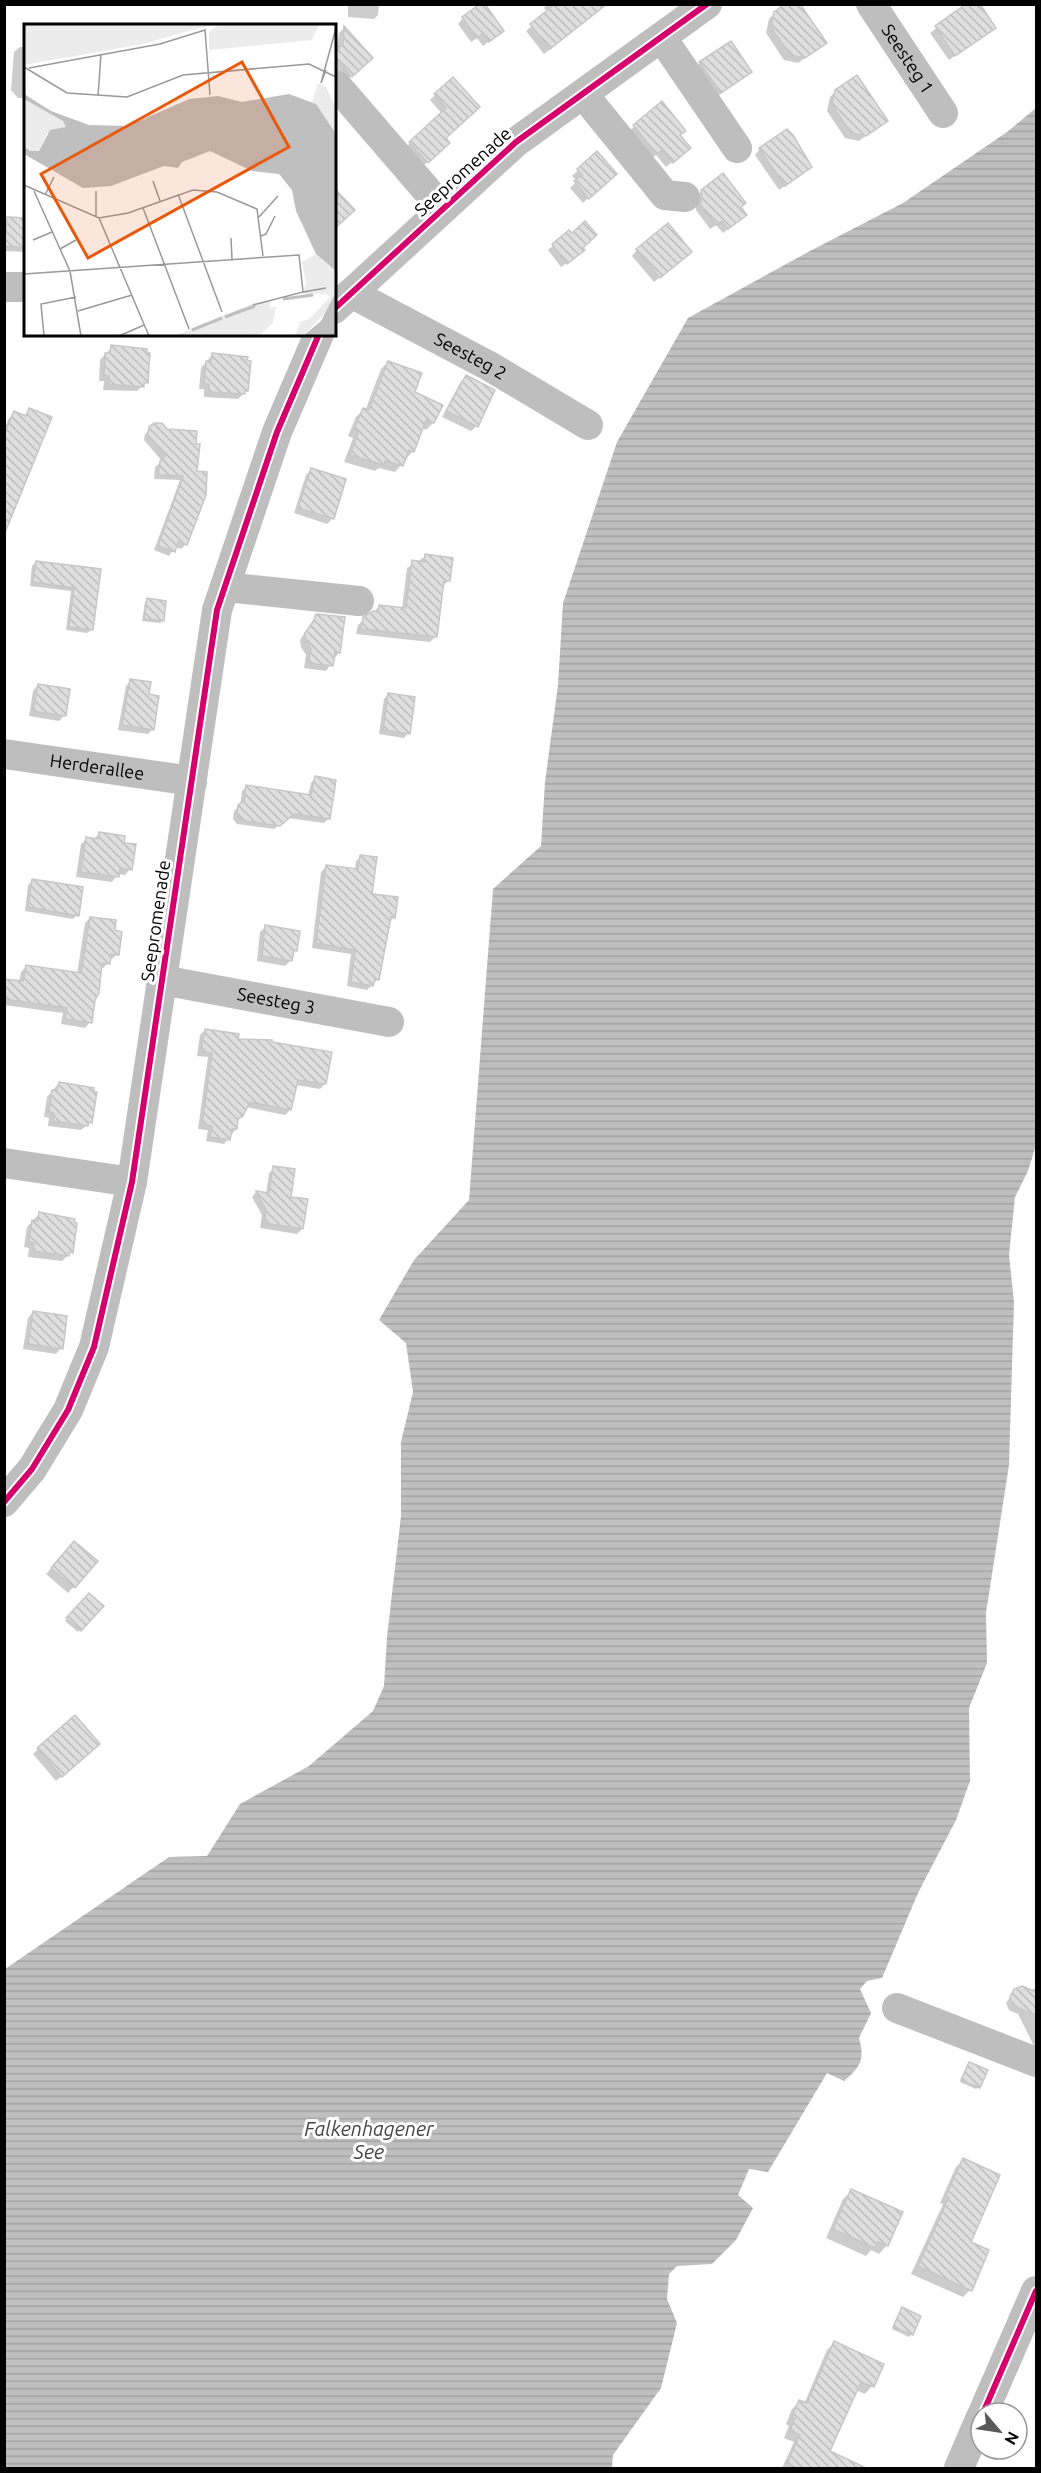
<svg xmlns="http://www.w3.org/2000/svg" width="1041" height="2473" viewBox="0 0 1041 2473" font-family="Ubuntu,sans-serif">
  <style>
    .water { fill: url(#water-rules) }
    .shadow { fill: #0003 }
    .building { fill: url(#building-back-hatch); stroke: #c7c7c7; stroke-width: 1.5 }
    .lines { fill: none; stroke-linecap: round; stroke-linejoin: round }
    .minor { stroke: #bebebe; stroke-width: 30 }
    .cycleway-casing { stroke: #fff; stroke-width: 10 }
    .cycleway { stroke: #d6006c; stroke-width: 6 }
    .labels { text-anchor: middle; stroke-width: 6; stroke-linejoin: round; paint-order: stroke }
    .street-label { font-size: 18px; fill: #000; stroke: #fff }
    .water-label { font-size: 20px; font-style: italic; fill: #444; stroke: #fff }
    .inset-river { fill: none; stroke: #bfbfbf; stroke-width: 3 }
    .inset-road { fill: none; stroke: #999; stroke-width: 1.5 }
    .view { fill: #e8590c; fill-opacity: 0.15; stroke: #e8590c; stroke-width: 3 }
    .inset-edge { fill: none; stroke: #000; stroke-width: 3 }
  </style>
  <defs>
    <pattern id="water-rules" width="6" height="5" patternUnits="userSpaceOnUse" patternTransform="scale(1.5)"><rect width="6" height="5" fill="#bfbfbf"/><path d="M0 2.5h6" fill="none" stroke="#a2a2a2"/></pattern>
    <pattern id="building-back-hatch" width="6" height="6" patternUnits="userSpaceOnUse" patternTransform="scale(1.5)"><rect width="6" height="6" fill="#dfdfdf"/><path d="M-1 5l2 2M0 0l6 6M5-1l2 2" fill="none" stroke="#bebebe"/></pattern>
  </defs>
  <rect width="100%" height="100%" fill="#fff"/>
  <path class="water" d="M1036,108V1145L1028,1171L1015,1197L1009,1255L1014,1302L1009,1465L986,1613L987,1663L969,1708L970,1781L956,1820L918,1893L882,1978L867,1981L860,1989L871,2013L859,2038C865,2059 861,2067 844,2081L827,2073L768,2172L749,2169L738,2195L753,2208L736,2240L712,2264L677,2266L669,2274L667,2299L677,2323L661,2388L613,2455L612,2468H5V1969L169,1857L207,1856L240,1804L309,1766L373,1711L384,1686L387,1637L401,1516V1442L413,1392L406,1343L379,1320L414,1260L469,1200L493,889L541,846L545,782L558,685L563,603L617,442L688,318L810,251L903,203L1007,132Z"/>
  <g class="shadow">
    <path d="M348,4H379L378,15L374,19L348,17Z"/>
    <path d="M547,4H606L544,54L526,31L548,12L544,8Z"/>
    <path d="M969,4L994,28L949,60L930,33Z"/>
    <path d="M775,13L825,43L798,63L784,60L766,33L769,19Z"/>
    <path d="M463,18L502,31L483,46L477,38L471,42L458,24Z"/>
    <path d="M344,28L371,58L346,81L334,68L339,33Z"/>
    <path d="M20,47H26V98H18L11,90L14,52Z"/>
    <path d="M700,63L750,72L715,98L695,69Z"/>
    <path d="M453,79L444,138L448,143L422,167L405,148L442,114L430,100Z"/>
    <path d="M836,91L886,121L859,141L845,138L827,111L830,97Z"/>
    <path d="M661,103L679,135L683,153L666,167L656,155L651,159L628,132Z"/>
    <path d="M760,149L811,167L779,190L755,155Z"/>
    <path d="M597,153L615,174L583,203L570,188L577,181L572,176Z"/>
    <path d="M702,191L740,208V220L723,233L716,225L710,229L696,210V197Z"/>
    <path d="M8,218L26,220V252L4,251V221Z"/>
    <path d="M569,232L578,255L561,267L548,250Z"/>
    <path d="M637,250L685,257L654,282L632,256Z"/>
    <path d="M112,347L146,382L137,391L103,390L104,381H99L100,360Z"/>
    <path d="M212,355L247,390L238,399L204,397V389H199L201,368Z"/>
    <path d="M388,362L413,392L433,423L426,430L422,428L413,451L395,472L379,468L375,471L344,462L353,438L348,436L356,417L363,410L365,411L381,369Z"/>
    <path d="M466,377L477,426L471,431L442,417L460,383Z"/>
    <path d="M30,409L50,418L15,509L9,515L4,430L9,418L15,413L23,417Z"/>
    <path d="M155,424L194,445L186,544L181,549L175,547L169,556L154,550L180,480L154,479L155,467L162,461L144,440L145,434Z"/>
    <path d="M311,470L333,518L327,524L294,513L306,475Z"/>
    <path d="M426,556L448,581L442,587L436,636L430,642L356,634L358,625L379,607L402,609L407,568Z"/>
    <path d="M36,562L100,570L92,629L87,633L66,630L71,591L30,586L32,566Z"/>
    <path d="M147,600L162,621L160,623L142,621L145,602Z"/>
    <path d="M316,615L339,652L326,671L304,668L306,655L301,647L300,640Z"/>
    <path d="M131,681L147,696L153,729L148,734L118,730L126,686Z"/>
    <path d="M38,685L64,716L59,721L29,716L33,691Z"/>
    <path d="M388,695L408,733L404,738L379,734L384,699Z"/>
    <path d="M315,778L334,781L328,819L324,823L288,818L274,829L237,824L233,819L234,811L240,805L242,791L247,786L308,796L311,783Z"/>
    <path d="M99,834L122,844L130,869L125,875L118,874L112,882L76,877L81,844L87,839L93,840Z"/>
    <path d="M361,856L370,895L394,917L389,922L378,979L367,990L347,986L351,954L312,948L321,872L326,867L355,870L356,861Z"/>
    <path d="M33,880L77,915L73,919L25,911L28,885Z"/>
    <path d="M90,918L113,932L117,954L112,959H109L108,963L103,968H100L90,1022L85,1028L61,1024L63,1013L4,1005V980L19,982L21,972L26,967L77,974L85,923Z"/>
    <path d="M265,927L295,950L292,953L291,960L285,966L257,961L260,932Z"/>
    <path d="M205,1030L236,1040L325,1084L320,1089L295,1085L290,1110L285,1115L246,1107L237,1120L236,1129L224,1144L206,1141L208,1130L198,1129L208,1057L197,1056L200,1035Z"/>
    <path d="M59,1083L91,1122L81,1130L48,1126L49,1118L44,1117L47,1097Z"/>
    <path d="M274,1168L302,1229L297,1234L260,1228L262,1215L252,1197L256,1192L266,1194L269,1173Z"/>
    <path d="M39,1214L71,1252L62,1261L28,1257L29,1248L24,1247L27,1227Z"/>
    <path d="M33,1312L61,1348L56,1354L23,1349L28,1318Z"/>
    <path d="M69,1548L96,1561L68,1593L46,1574Z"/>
    <path d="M89,1595L102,1606L78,1632L65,1621Z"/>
    <path d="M38,1749H93L56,1781L33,1754Z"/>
    <path d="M1036,1989V2050L1018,2014L1009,2010L1006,2003L1015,1990Z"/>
    <path d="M969,2064L979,2087L976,2089L960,2082Z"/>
    <path d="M963,2160L970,2290L963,2297L911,2274L943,2204L940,2203L956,2167Z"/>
    <path d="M852,2191L887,2245L879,2254L871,2250L866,2256L826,2238L843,2199Z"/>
    <path d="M902,2309L912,2334L909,2337L892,2329Z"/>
    <path d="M835,2343L882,2364L872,2386L865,2394L856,2390L828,2452L836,2468H782L794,2442L784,2438L789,2426L786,2424L792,2409L799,2402L804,2404L827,2350Z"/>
  </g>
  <g class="building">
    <path d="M480,4H485L504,31L489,42L483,33L477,38L462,17Z"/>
    <path d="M555,4H607L550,49L530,24Z"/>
    <path d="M785,4H800L827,43L805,58L790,55L771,27L774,12Z"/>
    <path d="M966,4H980L996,28L955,56L935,26Z"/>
    <path d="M344,26L373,58L352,77L334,57V52L343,45Z"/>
    <path d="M731,41L752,72L721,93L699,62Z"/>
    <path d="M857,75L888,121L866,136L851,133L832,105L835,90Z"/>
    <path d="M453,77L480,107L446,138L450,143L428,163L409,142L446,108L434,94Z"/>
    <path d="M662,101L686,131L680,135L691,148L673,163L662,150L657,154L633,125Z"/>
    <path d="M787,129L793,135L812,167L785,186L759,148Z"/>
    <path d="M597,151L617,174L589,199L574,181L582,175L577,169Z"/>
    <path d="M723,173L746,203L741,207L747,215L728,229L722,221L716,225L700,205L702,198L701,190Z"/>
    <path d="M334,188L355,210L334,229Z"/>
    <path d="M7,217L26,218V248L5,246Z"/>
    <path d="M585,221L597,235L583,248L585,250L567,264L552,244L569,230L572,233Z"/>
    <path d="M668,223L692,252L660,278L636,249Z"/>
    <path d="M111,345L147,349V353H150L149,365L148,383H144V387L108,384L109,376H104L105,353H110Z"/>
    <path d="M212,353L248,357L247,360L251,361L248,391H245V394L209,392V384H204L206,361H211Z"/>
    <path d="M388,361L422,373L415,392L443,405L434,423L426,420L414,452L409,450L403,466L385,461L384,465L350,455L359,431L354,429L363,408L369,410Z"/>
    <path d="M466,375L495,390L478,427L446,411Z"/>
    <path d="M29,408L52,417L4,535V435L14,411L26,416Z"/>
    <path d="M154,423H162L167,429L197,431L196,444H200L197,471L207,472L206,495L187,545L178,542L175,552L158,546L183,476L158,475L160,461L166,455L148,435L149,427Z"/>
    <path d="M311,468L346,479L334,519L298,508Z"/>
    <path d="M425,554L453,558L450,581H444L437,637L361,629L363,617L373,611L378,612L379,605L406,608L412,560L424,562Z"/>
    <path d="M36,561L101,569L93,630L69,627L74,588L33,582Z"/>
    <path d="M147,598L166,601L164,621L144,619Z"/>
    <path d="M316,614L345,617L340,653L335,652L333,666L308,663L311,649L306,641L305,633L314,621Z"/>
    <path d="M130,679L151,682L149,694L159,696L154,730L122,725Z"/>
    <path d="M38,684L70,689L66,716L33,711Z"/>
    <path d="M388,693L415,697L410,734L383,730Z"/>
    <path d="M315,776L336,780L330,819L294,814L280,826L241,820L237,814L238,805L244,801L246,785L311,795Z"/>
    <path d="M99,832L125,836L124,843L136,844L132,870L120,868L119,877L81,872L86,837L98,839Z"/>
    <path d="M360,855L377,857L372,894L398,897L395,918L391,917L379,980L375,979L373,986L351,982L355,950L316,943L326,865L358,869Z"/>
    <path d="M32,879L83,887L79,916L28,907Z"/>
    <path d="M90,917L116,920L115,930L122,932L119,955L111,954L110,964L102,963L99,993L95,1000L92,1023L65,1019L67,1008L4,999V979L23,981L26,965L81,973Z"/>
    <path d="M265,925L300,931L297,951L294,950L292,961L262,956Z"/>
    <path d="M205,1029L239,1034L238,1039L272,1040V1042L332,1052L326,1084L298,1080L291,1110L250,1102L243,1116L238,1119L237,1129H232L230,1140L210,1137L212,1126L202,1124L212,1053L201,1051Z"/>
    <path d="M59,1082L94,1088V1092H97L92,1123L89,1122L88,1126L53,1121L54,1113L49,1112L52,1090H57Z"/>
    <path d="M273,1166L295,1169L291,1197L308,1199L303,1229L264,1223L266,1210L256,1191L269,1193Z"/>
    <path d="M39,1212L75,1219L74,1222L77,1223L73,1253L69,1252V1256L33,1251L34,1243L29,1242L32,1220L38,1221Z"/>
    <path d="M33,1311L67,1316L63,1349L28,1344Z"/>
    <path d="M74,1541L98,1561L75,1588L51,1568Z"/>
    <path d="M89,1593L104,1606L81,1631L66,1618Z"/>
    <path d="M75,1715L100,1744L62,1777L37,1748Z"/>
    <path d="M1022,1986L1036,1992V2016L1013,2005L1010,1997L1014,1989Z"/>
    <path d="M969,2062L988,2070L980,2088L961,2080Z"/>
    <path d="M963,2158L1000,2175L971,2242L989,2250L972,2291L918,2266L949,2197L946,2196Z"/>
    <path d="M851,2189L903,2212L888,2246L878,2242L875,2248L833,2229Z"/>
    <path d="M902,2307L921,2316L913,2335L893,2327Z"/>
    <path d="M834,2341L884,2364L874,2387L861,2382L830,2451L868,2469H799L787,2463L800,2435L790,2431L795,2418L792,2417L799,2400L807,2403Z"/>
  </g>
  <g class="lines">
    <g class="minor">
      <path id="s1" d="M871,4L943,113"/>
      <path d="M662,38L737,148"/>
      <path d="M337,86L443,209"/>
      <path d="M583,94L665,195L685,197"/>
      <path d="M4,287H26"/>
      <path id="s2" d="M351,293L489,366L588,425"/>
      <path d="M334,309L516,142L707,4"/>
      <path d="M225,587L359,601"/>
      <path id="s3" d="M4,754L192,781"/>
      <path id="s4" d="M162,980L389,1022"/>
      <path d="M4,1163L132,1182"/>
      <path d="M4,1502L32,1469L68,1410L94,1347L132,1182L217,610L277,432L319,334"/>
      <path d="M897,2008L1036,2062"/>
      <path d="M983,2413L1036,2291"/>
      <path d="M959,2468L981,2417"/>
    </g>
    <defs>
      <g id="cycleway">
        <path d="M334,309L516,142L707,4"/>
        <path d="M4,1502L32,1469L68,1410L94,1347L132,1182L217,610L277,432L319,334"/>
        <path d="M983,2413L1036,2291"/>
      </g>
    </defs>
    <use href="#cycleway" class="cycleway-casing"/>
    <use href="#cycleway" class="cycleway"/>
  </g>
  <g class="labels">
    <g class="street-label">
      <text dy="6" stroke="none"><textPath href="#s1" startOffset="66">Seesteg 1</textPath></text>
      <text transform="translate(463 172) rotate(-42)" y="6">Seepromenade</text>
      <text dy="6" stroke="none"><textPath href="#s2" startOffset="135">Seesteg 2</textPath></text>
      <text dy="6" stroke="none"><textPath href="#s3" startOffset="94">Herderallee</textPath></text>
      <text transform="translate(156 921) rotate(-82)" y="6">Seepromenade</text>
      <text dy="6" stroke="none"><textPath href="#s4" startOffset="116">Seesteg 3</textPath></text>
    </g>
    <g class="water-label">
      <text x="369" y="2136">Falkenhagener<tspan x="369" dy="23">See</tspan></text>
    </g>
  </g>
  <g transform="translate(24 24)">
    <rect width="312" height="312" fill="#fff"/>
    <path d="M235,285H240L228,312H168Z" fill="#ececec"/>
    <path d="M0,0H190L119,20L0,41ZM195,0H295L288,16L185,26V8ZM294,59L302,63L312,84V110L288,78ZM0,75L39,97L42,103L23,109L15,127L6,128L0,122ZM299,268L312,270L304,286L279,312H271L276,298L285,295L306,273ZM246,277V284L252,283L249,299L235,312H228L239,285L168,312H150L232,278Z" fill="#ececec"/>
    <path d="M292,230L312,247V270H279L282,258L278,238Z" fill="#ececec"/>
    <path d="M0,70L27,87L65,101L104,102L165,75L194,72L218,78L265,70L292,80L312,110V247L292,230L272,187L268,166L255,150L228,147L186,127L158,138L154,144L140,142L87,162L59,164L0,130V122L6,127H15L26,106L42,103L39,97L0,75ZM312,268V312H279L297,297Z" fill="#bfbfbf"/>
    <path class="inset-river" d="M259,275L289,271M201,293L231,282M168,306L198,294"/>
    <path class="inset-road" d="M0,43L43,69L103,73L159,51L285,40L312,53M5,44L136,20L181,6L186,71M302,46L297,59L312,4M74,72L77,30M129,157L136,177M0,161L75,194L104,189L169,166L193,168L233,185L239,232M10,167L46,247L57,312M154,170L198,288M21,171L30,153M119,184L165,305M72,193V167M235,193L254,172M75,194L125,312M237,212L242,210L251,192M207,214L208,235M9,216L28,208M36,225L52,216M0,250L275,231L279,268L229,281M279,268L302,264M54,287L108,271M20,312L17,280L52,273M95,312L120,301"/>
    <path class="view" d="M218,38L265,123L64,234L17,150Z"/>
    <rect width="312" height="312" class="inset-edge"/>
  </g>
  <rect width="1041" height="2473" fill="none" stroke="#000000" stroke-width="12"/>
  <g transform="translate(999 2431) rotate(119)"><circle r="28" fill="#ffffff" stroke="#999999" stroke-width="1.5"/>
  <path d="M0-4.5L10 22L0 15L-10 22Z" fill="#595959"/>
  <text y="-9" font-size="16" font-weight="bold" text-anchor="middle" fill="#000000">N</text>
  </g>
</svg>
